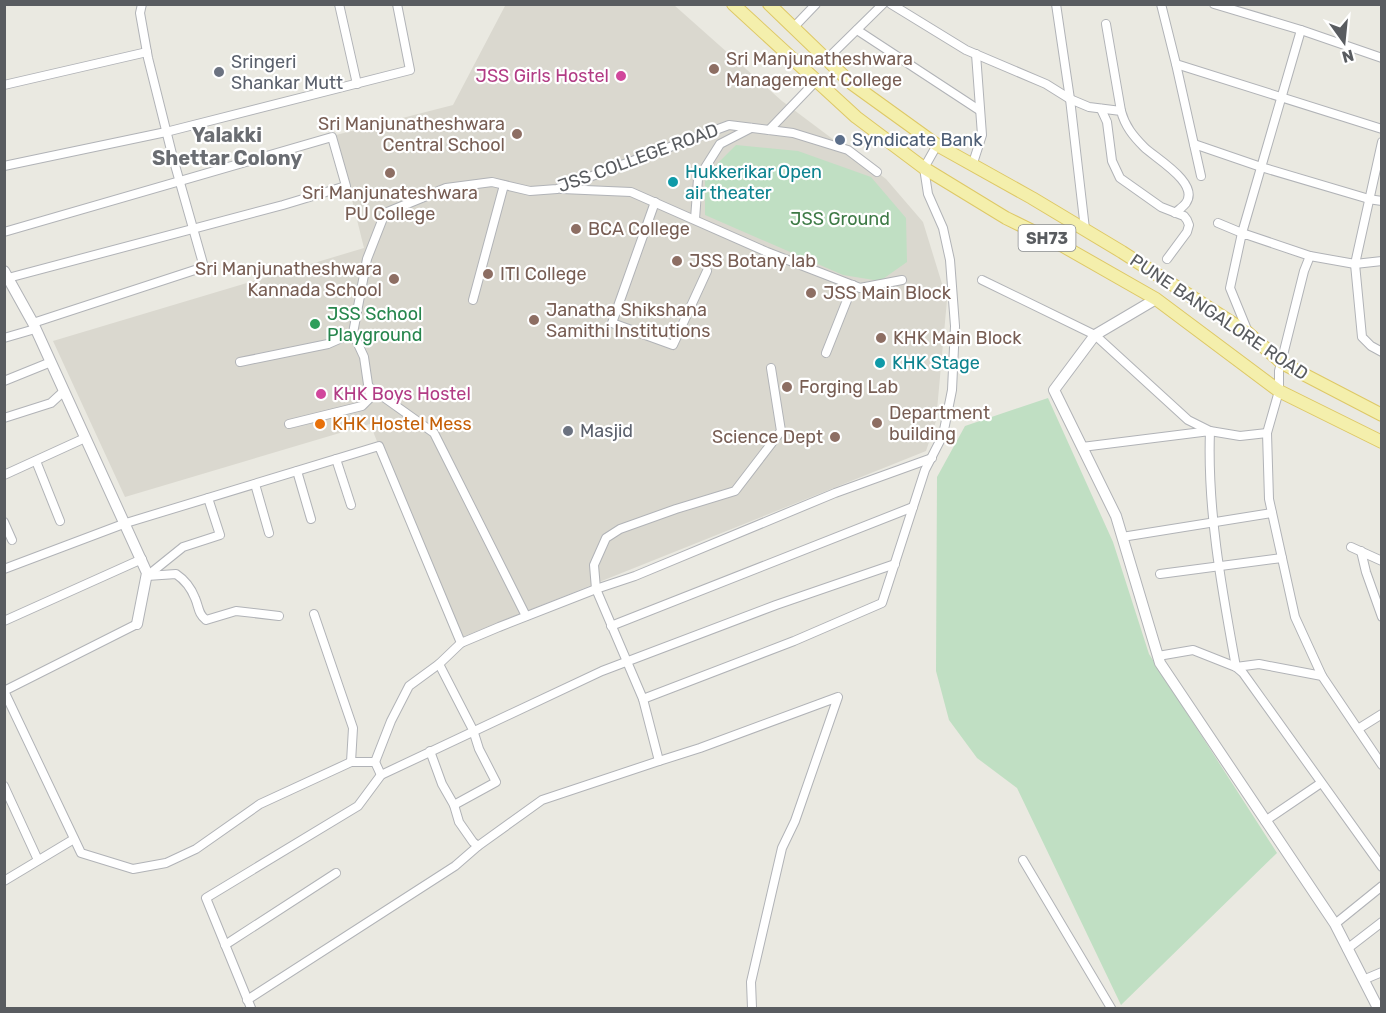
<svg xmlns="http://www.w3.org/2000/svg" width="1386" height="1013" viewBox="0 0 1386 1013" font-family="Rubik,sans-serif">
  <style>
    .education { fill: #dad8cf }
    .green { fill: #c0dfc3 }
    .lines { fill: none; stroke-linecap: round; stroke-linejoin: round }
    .minor-casing { stroke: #b1b3b7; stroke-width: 10 }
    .tertiary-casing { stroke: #b1b3b7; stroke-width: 12 }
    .primary-casing { stroke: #dec866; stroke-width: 14 }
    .minor { stroke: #fff; stroke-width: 8 }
    .tertiary { stroke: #fff; stroke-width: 10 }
    .primary { stroke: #f4efac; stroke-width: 12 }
    .education-dot { fill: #8d6e63; stroke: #fff; stroke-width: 2 }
    .worship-dot { fill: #6b7280; stroke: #fff; stroke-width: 2 }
    .hotel-dot { fill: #d1479c; stroke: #fff; stroke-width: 2 }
    .service-dot { fill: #5c6f8a; stroke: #fff; stroke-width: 2 }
    .culture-dot { fill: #0f9aa8; stroke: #fff; stroke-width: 2 }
    .leisure-dot { fill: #2e9e5b; stroke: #fff; stroke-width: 2 }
    .food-dot { fill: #e8710a; stroke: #fff; stroke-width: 2 }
    .labels { text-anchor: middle; stroke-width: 4.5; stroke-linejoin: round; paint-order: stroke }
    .shield { fill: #fff; stroke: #8b8d90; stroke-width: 1.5 }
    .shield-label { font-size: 16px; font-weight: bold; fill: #595c60 }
    .education-label { font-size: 18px; fill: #785e54; stroke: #fff; text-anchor: start }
    .worship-label { font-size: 18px; fill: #5b616d; stroke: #fff; text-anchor: start }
    .hotel-label { font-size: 18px; fill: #b23c85; stroke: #fff; text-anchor: end }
    .service-label { font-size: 18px; fill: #4e5e75; stroke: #fff; text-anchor: start }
    .street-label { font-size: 18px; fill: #595c60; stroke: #fff }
    .culture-label { font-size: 18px; fill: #0d838f; stroke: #fff; text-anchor: start }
    .park-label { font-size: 18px; fill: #3e7a46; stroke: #fff }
    .leisure-label { font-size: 18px; fill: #27864d; stroke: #fff; text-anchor: start }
    .food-label { font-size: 18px; fill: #c56008; stroke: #fff; text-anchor: start }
    .neighbourhood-label { font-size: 20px; font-weight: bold; fill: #6a6d72; stroke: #fff }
  </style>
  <rect width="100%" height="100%" fill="#eae9e1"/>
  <path class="education" d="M506,4L674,5L782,101L886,179L923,222L947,300L936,421L926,451L457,639L370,424L125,497L53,341L364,248L336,135L453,105Z"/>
  <g class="green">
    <path d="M736,145L798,151L871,177L906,218L907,262L880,281L843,275L705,215V176Z"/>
    <path d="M1048,398L1113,542L1149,654L1277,853L1121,1005L1017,788L977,758L949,720L936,671L937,477L965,426Z"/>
  </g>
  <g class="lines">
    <defs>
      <g id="minor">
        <path d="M339,4L357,84"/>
        <path d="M891,4L966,50L1046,84L1070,99L1089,107L1121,111C1125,126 1133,136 1144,147C1155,158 1200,183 1186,203C1183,207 1178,210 1175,213"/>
        <path d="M1056,4L1070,99L1085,229"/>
        <path d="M1161,4L1176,64L1382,129"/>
        <path d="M1214,4L1301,30L1242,233L1218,223"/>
        <path d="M1106,24L1121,111"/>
        <path d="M793,28L816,4"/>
        <path d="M857,30L979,110"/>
        <path d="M1301,30L1382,58"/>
        <path d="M827,59L883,4"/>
        <path d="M1176,64L1201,176"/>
        <path d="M4,85L147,52"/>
        <path d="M1101,109L1107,122L1112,161L1120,178L1161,207L1184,216L1187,220L1189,225L1187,232L1167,259"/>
        <path d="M769,130L816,81"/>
        <path d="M1382,142L1355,264L1362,337L1371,346L1382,352"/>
        <path d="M1194,144L1261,167L1369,199"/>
        <path d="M4,166L166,132L410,70L397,4"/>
        <path d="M972,166L982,135L976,54"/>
        <path d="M562,189L631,192L767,252L860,288L902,280"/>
        <path d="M1368,199L1382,201"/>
        <path d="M655,202L612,323L673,345L707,271"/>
        <path d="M695,219L698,179L720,144L751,128"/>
        <path d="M4,232L332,137L346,186L283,205L8,278"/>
        <path d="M1310,256L1355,264L1382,261"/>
        <path d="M982,280L1095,335L1188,420L1210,431L1240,436L1267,433"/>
        <path d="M473,300L504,185"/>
        <path d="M33,323L204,267L173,158L148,58L140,13L142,4"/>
        <path d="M1248,332L1230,288L1242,233L1310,256L1304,271L1279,371V391L1267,433L1269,499L1295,617L1322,676"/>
        <path d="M4,338L35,329"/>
        <path d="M826,353L853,285"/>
        <path d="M240,362L328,344L353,333L367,259L385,213L446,188L492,182L530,191L557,189L729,125L793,133L848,150L877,172"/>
        <path d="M771,368L781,431L735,491L676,509L620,529L606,538L594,565L596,589L643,699L794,641L882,603L925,470L943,435L952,390L955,326L950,260L943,228L928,194L924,168L937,145"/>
        <path d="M4,381L51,362"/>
        <path d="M368,386L434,433L526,616"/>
        <path d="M4,418L51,403L64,391"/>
        <path d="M289,424L362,406L370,398L364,357L353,333"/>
        <path d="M1082,447L1210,431C1207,510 1222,590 1236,667L1259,664L1322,676L1382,765"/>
        <path d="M336,459L351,505"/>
        <path d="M36,461L60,521"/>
        <path d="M297,471L311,519"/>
        <path d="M4,475L85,438"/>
        <path d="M255,484L269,533"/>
        <path d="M4,522L12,540"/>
        <path d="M1122,537L1272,513"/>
        <path d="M1351,547L1382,561"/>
        <path d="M1361,551L1366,572L1382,617"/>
        <path d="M4,569L126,523L379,446L461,643"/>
        <path d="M1160,574L1282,558"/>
        <path d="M147,576L176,574C185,580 191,588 195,598C199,607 198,614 206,620L236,611L279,616"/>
        <path d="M147,576L183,547L220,535L208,498"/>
        <path d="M314,614L353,728L351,762"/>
        <path d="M4,621L142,559"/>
        <path d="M137,624L4,691L81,853L133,869L166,863L196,849L260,804L351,762H375L381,775"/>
        <path d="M611,626L913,507"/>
        <path d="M1158,656L1193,650L1236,667L1243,673L1382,867"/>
        <path d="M643,699L659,761L700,748L838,697L795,821L782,848L751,982L752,1008"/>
        <path d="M1358,729L1382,714"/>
        <path d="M430,751L442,784L454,805L459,822L473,842L478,846L542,800L659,761"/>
        <path d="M375,762L391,721L409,686L439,664"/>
        <path d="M4,786L38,860"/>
        <path d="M454,805L496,782L479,749L473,730L439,664L461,643L499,627L596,589L635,576L835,493L932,458"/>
        <path d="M1265,821L1321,783"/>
        <path d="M1023,860L1111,1008"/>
        <path d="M4,881L74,839"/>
        <path d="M1335,924L1382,886"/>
        <path d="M225,945L336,873"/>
        <path d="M1347,949L1382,922"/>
        <path d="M1363,980L1382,972"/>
        <path d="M247,1000L455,866L478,846"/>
        <path d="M251,1008L206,898L358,806L381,775L602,671L776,605L895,564"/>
      </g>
      <g id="tertiary">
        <path d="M4,271L33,323L147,573L137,624"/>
        <path d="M1156,299L1095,335L1054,390L1116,516L1160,663L1335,924L1378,1008"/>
      </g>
      <g id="primary">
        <path d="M733,4L856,117L924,168L1006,218L1063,246L1156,299L1279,391L1382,442"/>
        <path d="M769,4L851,83L937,145L1032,198L1122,252L1248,333L1282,363L1382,415"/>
      </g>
    </defs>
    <use href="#minor" class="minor-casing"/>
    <use href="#tertiary" class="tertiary-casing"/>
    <use href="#primary" class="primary-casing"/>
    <use href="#minor" class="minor"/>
    <use href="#tertiary" class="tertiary"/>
    <use href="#primary" class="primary"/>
  </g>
  <g class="education-dot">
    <circle cx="714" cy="69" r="6"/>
    <circle cx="517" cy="134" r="6"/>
    <circle cx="390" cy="173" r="6"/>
    <circle cx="576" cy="229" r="6"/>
    <circle cx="677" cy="261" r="6"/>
    <circle cx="488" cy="274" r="6"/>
    <circle cx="394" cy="279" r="6"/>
    <circle cx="811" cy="293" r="6"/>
    <circle cx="534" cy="320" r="6"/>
    <circle cx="881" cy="338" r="6"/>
    <circle cx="787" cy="387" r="6"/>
    <circle cx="877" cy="423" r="6"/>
    <circle cx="835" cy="437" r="6"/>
  </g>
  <g class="worship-dot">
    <circle cx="219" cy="72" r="6"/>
    <circle cx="568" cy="431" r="6"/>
  </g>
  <g class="hotel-dot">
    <circle cx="621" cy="76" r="6"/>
    <circle cx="321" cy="394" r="6"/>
  </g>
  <circle class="service-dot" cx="840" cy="140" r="6"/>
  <g class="culture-dot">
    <circle cx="673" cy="182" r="6"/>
    <circle cx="880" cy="363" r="6"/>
  </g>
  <circle class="leisure-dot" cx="315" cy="324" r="6"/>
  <circle class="food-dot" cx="320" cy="424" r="6"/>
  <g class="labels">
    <rect class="shield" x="1018.5" y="225" width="57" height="26" rx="4.5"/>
    <g class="shield-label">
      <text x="1047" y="244">SH73</text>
    </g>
    <g class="education-label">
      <text x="726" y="65">Sri Manjunatheshwara<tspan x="726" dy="21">Management College</tspan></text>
      <text x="505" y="130" text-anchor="end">Sri Manjunatheshwara<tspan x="505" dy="21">Central School</tspan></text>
      <text x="390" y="199" text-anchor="middle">Sri Manjunateshwara<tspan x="390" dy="21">PU College</tspan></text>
      <text x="588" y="235">BCA College</text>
      <text x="689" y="267">JSS Botany lab</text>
      <text x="382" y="275" text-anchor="end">Sri Manjunatheshwara<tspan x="382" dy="21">Kannada School</tspan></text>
      <text x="500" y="280">ITI College</text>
      <text x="823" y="299">JSS Main Block</text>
      <text x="546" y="316">Janatha Shikshana<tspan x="546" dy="21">Samithi Institutions</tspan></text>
      <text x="893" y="344">KHK Main Block</text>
      <text x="799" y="393">Forging Lab</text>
      <text x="889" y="419">Department<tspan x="889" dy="21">building</tspan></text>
      <text x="823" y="443" text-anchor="end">Science Dept</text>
    </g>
    <g class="worship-label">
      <text x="231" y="68">Sringeri<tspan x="231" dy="21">Shankar Mutt</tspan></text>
      <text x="580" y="437">Masjid</text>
    </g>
    <g class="hotel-label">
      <text x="609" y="82">JSS Girls Hostel</text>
      <text x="333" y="400" text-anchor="start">KHK Boys Hostel</text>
    </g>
    <g class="service-label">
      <text x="852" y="146">Syndicate Bank</text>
    </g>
    <g class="street-label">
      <text transform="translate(638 158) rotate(-20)" y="6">JSS COLLEGE ROAD</text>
      <text transform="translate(1219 317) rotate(34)" y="6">PUNE BANGALORE ROAD</text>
    </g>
    <g class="culture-label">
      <text x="685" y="178">Hukkerikar Open<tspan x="685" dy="21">air theater</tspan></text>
      <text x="892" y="369">KHK Stage</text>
    </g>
    <g class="park-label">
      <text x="840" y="225">JSS Ground</text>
    </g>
    <g class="leisure-label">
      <text x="327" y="320">JSS School<tspan x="327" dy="21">Playground</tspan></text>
    </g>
    <g class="food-label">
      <text x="332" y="430">KHK Hostel Mess</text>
    </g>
    <g class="neighbourhood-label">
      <text x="227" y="142">Yalakki<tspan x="227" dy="23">Shettar Colony</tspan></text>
    </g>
  </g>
  <rect width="1386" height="1013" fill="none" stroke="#595c60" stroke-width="12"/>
  <g transform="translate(1344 42) rotate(165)" stroke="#ffffff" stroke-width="4.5" paint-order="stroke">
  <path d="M0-4.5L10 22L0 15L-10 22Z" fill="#595c60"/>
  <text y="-9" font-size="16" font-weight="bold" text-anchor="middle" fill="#595c60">N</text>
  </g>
</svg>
